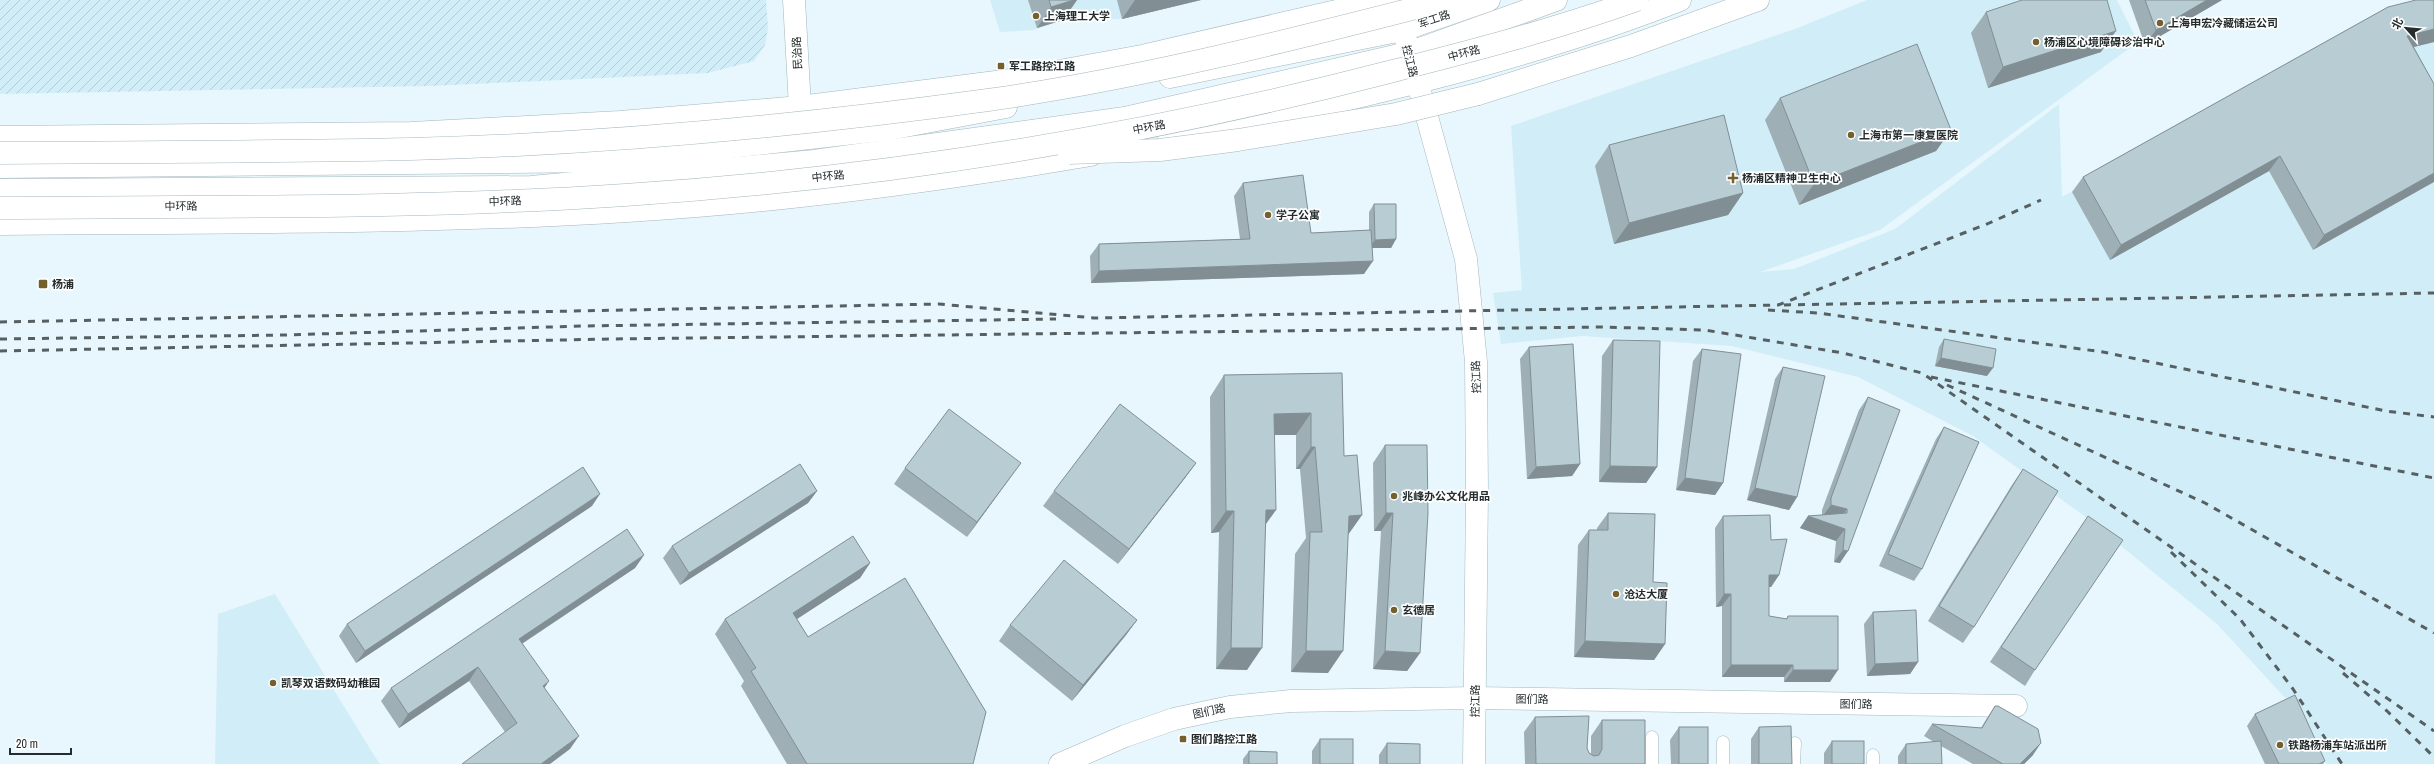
<svg xmlns="http://www.w3.org/2000/svg" width="2434" height="764" viewBox="0 0 2434 764" font-family="'Archivo Narrow','Noto Sans SC',sans-serif">
  <style>
    .built { fill: #d1eef8 }
    .industrial { fill: url(#industrial-furrows) }
    .lines { fill: none; stroke-linecap: round; stroke-linejoin: round }
    .service-casing { stroke: #a4b7be; stroke-width: 13 }
    .minor-casing { stroke: #a4b7be; stroke-width: 23 }
    .tertiary-casing { stroke: #a4b7be; stroke-width: 23 }
    .secondary-casing { stroke: #a4b7be; stroke-width: 23 }
    .primary-casing { stroke: #a4b7be; stroke-width: 23 }
    .trunk-casing { stroke: #a4b7be; stroke-width: 23 }
    .service { stroke: #fff; stroke-width: 12 }
    .minor { stroke: #fff; stroke-width: 22 }
    .tertiary { stroke: #fff; stroke-width: 22 }
    .secondary { stroke: #fff; stroke-width: 22 }
    .primary { stroke: #fff; stroke-width: 22 }
    .trunk { stroke: #fff; stroke-width: 22 }
    .rail { stroke: #566063; stroke-width: 3; stroke-dasharray: 7 7; stroke-linecap: butt }
    .trunk-bridge-casing { stroke: #a4b7be; stroke-width: 23; stroke-linecap: butt }
    .trunk-bridge { stroke: #fff; stroke-width: 22 }
    .wall { fill: #9eafb5 }
    .shaded-wall { fill: #818f94 }
    .building { fill: #b8ccd3; stroke: #818f94 }
    .poi-dot { fill: #74602f; stroke: #fff; stroke-width: 1.5 }
    .labels { text-anchor: middle; stroke-width: 3.5; stroke-linejoin: round; paint-order: stroke }
    .poi-label { font-size: 11px; font-weight: bold; fill: #242c2e; stroke: #fff; text-anchor: start }
    .street-label { font-size: 11px; fill: #242c2e; stroke: #fff }
  </style>
  <defs>
    <pattern id="industrial-furrows" width="10" height="10" patternUnits="userSpaceOnUse"><rect width="10" height="10" fill="#d1eef8"/><path d="M-1 1l2-2M0 10L10 0M9 11l2-2" fill="none" stroke="#b3ccd5"/></pattern>
  </defs>
  <rect width="100%" height="100%" fill="#e7f7fd"/>
  <g class="built">
    <path d="M990,0H1201L1122,19H1096L1085,13L1033,30L1000,32Z"/>
    <path d="M1867,0H2117L2138,42L1880,230L1760,272L1794,269L1895,229L2059,104L2062,197L2385,14L2434,0V764H2327L2287,700L2217,624L2083,515L1973,436L1858,377L1732,346L1582,336L1501,344L1493,293L1522,290L1511,126L1795,29Z"/>
    <path d="M275,594L372,752L380,764H215L218,614Z"/>
  </g>
  <path class="industrial" d="M0,0H766L768,28L765,45L754,61L708,73L431,86L0,94Z"/>
  <g class="lines">
    <defs>
      <g id="service">
        <path d="M1723,742V764"/>
        <path d="M1873,755V764"/>
        <path d="M1652,764V737"/>
        <path d="M1794,764L1795,743"/>
      </g>
      <g id="minor">
        <path d="M794,0L800,107"/>
        <path d="M1475,698L2016,706"/>
      </g>
      <path id="tertiary" d="M1060,764L1125,736L1174,719L1230,707L1291,701L1475,698"/>
      <path id="secondary" d="M1395,0L1466,259L1476,362L1477,493L1474,764"/>
      <g id="primary">
        <path d="M1170,77L1402,30L1489,0"/>
        <path d="M0,137L411,133L620,122L800,107L1004,81L1142,56L1384,0"/>
        <path d="M1168,141C1340,101 1515,65 1680,0"/>
        <path d="M0,167L606,161L889,129L1006,107"/>
        <path d="M0,190L531,187L814,161L1125,118L1408,53L1556,0"/>
        <path d="M0,224C209,222 418,224 627,211C782,202 938,181 1091,155"/>
      </g>
      <path id="trunk" d="M1478,94L1631,46L1758,0"/>
    </defs>
    <use href="#service" class="service-casing"/>
    <use href="#minor" class="minor-casing"/>
    <use href="#tertiary" class="tertiary-casing"/>
    <use href="#secondary" class="secondary-casing"/>
    <use href="#primary" class="primary-casing"/>
    <use href="#trunk" class="trunk-casing"/>
    <use href="#service" class="service"/>
    <use href="#minor" class="minor"/>
    <use href="#tertiary" class="tertiary"/>
    <use href="#secondary" class="secondary"/>
    <use href="#primary" class="primary"/>
    <use href="#trunk" class="trunk"/>
    <g class="rail">
      <path d="M1784,305L2434,293"/>
      <path d="M1768,310L1818,313L2103,352L2386,411L2434,417"/>
      <path d="M0,322L939,304L1094,318L1778,305L1987,224L2041,200"/>
      <path d="M0,339L284,335L583,326L1056,319"/>
      <path d="M0,351L612,339L1602,327L1705,330L1843,353L1922,373L2434,731"/>
      <path d="M1931,377L2434,478"/>
      <path d="M1947,385L2205,503L2434,633"/>
      <path d="M2171,552L2240,619L2293,689L2342,764"/>
      <path d="M2343,673L2387,711L2434,757"/>
    </g>
    <defs>
      <g id="trunk-bridge">
        <path d="M0,153C137,152 274,152 411,149C604,144 797,126 988,100C1143,78 1295,39 1447,0"/>
        <path d="M1069,153L1160,150L1238,140L1396,114L1478,94"/>
        <path d="M0,208C208,206 417,209 625,195C883,178 1139,137 1389,72C1472,51 1556,29 1637,0"/>
      </g>
    </defs>
    <use href="#trunk-bridge" class="trunk-bridge-casing"/>
    <use href="#trunk-bridge" class="trunk-bridge"/>
  </g>
  <g class="wall">
    <path d="M1028,0H1077L1063,20L1037,28Z"/>
    <path d="M1117,0H1201L1122,19Z"/>
    <path d="M2129,0H2222L2145,45Z"/>
    <path d="M2388,7L2434,42L2414,47L2434,84L2313,250L2269,171L2110,260L2072,192L2083,177Z"/>
    <path d="M1986,12L2101,52L1988,88L1971,33Z"/>
    <path d="M1780,98L1951,130L1936,151L1799,205L1765,120Z"/>
    <path d="M1609,145L1743,193L1728,215L1614,244L1595,166Z"/>
    <path d="M1243,183L1311,233L1369,230V212L1374,204L1396,239L1391,248H1372L1364,274L1091,283L1090,256L1099,244L1240,239L1234,196Z"/>
    <path d="M1944,339L1987,376L1935,366L1939,347Z"/>
    <path d="M1613,340L1657,467L1646,483L1599,482L1602,356Z"/>
    <path d="M1529,347L1580,464L1572,476L1527,479L1520,359Z"/>
    <path d="M1702,349L1723,483L1715,495L1676,490L1693,361Z"/>
    <path d="M1783,367L1797,497L1789,510L1747,500L1775,379Z"/>
    <path d="M1342,373L1344,456L1362,515L1348,535L1328,673L1291,672L1295,554L1306,538L1300,469H1296V435H1274L1265,525L1247,670L1216,669L1219,532L1211,533L1210,397L1224,375Z"/>
    <path d="M1868,397L1900,410L1840,563L1834,562L1836,541L1800,528L1808,516L1822,515V510L1859,410Z"/>
    <path d="M1944,427L1922,569L1914,581L1879,566L1936,439Z"/>
    <path d="M1385,445L1420,653L1407,671L1373,669L1381,531H1374L1373,463Z"/>
    <path d="M1021,463L967,537L894,484L905,468Z"/>
    <path d="M1196,463L1185,478L1118,564L1043,506L1054,491Z"/>
    <path d="M2023,469L1974,627L1963,643L1928,621L2012,485Z"/>
    <path d="M817,491L808,503L680,585L663,558L672,546Z"/>
    <path d="M592,506L356,663L339,636L347,624Z"/>
    <path d="M1608,513L1653,582L1665,644L1654,660L1574,657L1578,545L1589,530H1597V528Z"/>
    <path d="M1723,516L1771,540L1779,575L1771,587H1769V616L1786,619L1788,616L1830,682H1784V677H1722V606L1716,607L1715,528Z"/>
    <path d="M2088,516L2035,670L2025,686L1990,662Z"/>
    <path d="M644,555L635,568L522,644L544,688L570,749L505,732L469,681L399,728L381,701L391,688Z"/>
    <path d="M870,563L860,578L797,619L808,637L973,764H787L741,686L744,681L715,634L725,619Z"/>
    <path d="M1873,612L1918,662L1910,674L1867,676L1864,624Z"/>
    <path d="M1137,620L1126,635L1072,701L999,641L1010,625Z"/>
    <path d="M1995,706L2033,755L2024,764H1973L1941,746L1942,764H1898V756L1906,744L1934,742L1924,736L1932,724L1981,728L1987,718Z"/>
    <path d="M2255,714L2325,761L2323,764H2265L2247,726Z"/>
    <path d="M1535,717L1591,754V736L1602,720L1645,764H1525L1524,732Z"/>
    <path d="M1679,727L1708,764H1671L1670,740Z"/>
    <path d="M1759,727L1792,764H1751V739Z"/>
    <path d="M1320,739L1353,764H1312V751Z"/>
    <path d="M1832,741L1864,764H1824V753Z"/>
    <path d="M1387,743L1420,764H1379V755Z"/>
    <path d="M1249,751L1277,764H1243V759Z"/>
  </g>
  <g class="shaded-wall">
    <path d="M1074,0H1077L1063,20L1037,28L1051,7Z"/>
    <path d="M1135,0H1201L1122,19Z"/>
    <path d="M2207,0H2222L2145,45L2156,30Z"/>
    <path d="M2434,29V42L2397,51L2407,36Z"/>
    <path d="M2116,31L2101,52L1988,88L2003,67Z"/>
    <path d="M1951,130L1936,151L1799,205L1814,184Z"/>
    <path d="M2280,156L2269,171L2110,260L2121,245Z"/>
    <path d="M2434,173V182L2313,250L2324,235Z"/>
    <path d="M1743,193L1728,215L1614,244L1629,223Z"/>
    <path d="M1396,239L1391,248H1369L1375,240Z"/>
    <path d="M1373,261L1364,274L1091,283L1099,271Z"/>
    <path d="M1941,358L1993,368L1987,376L1935,366Z"/>
    <path d="M1311,413L1296,435H1259L1274,414Z"/>
    <path d="M1311,447H1315L1300,469H1296Z"/>
    <path d="M1021,463L1010,478L967,537L977,522Z"/>
    <path d="M1196,463L1185,478L1118,564L1129,549Z"/>
    <path d="M1580,464L1572,476L1527,479L1536,467Z"/>
    <path d="M1610,466L1657,467L1646,483L1599,482Z"/>
    <path d="M1685,478L1723,483L1715,495L1676,490Z"/>
    <path d="M1755,488L1797,497L1789,510L1747,500Z"/>
    <path d="M817,491L808,503L680,585L689,573Z"/>
    <path d="M600,494L592,506L356,663L365,651Z"/>
    <path d="M1831,505L1847,509L1838,521L1822,517Z"/>
    <path d="M1266,510H1276L1261,531Z"/>
    <path d="M1226,511H1234L1219,532L1211,533Z"/>
    <path d="M1386,513H1393L1381,531H1374Z"/>
    <path d="M1362,515L1347,536L1349,516Z"/>
    <path d="M1808,516L1845,529L1836,541L1800,528Z"/>
    <path d="M1843,550L1848,551L1840,563L1834,562Z"/>
    <path d="M644,555L635,568L509,652L519,639Z"/>
    <path d="M870,563L860,578L783,628L793,613Z"/>
    <path d="M1769,575H1779L1771,587H1761Z"/>
    <path d="M1724,594H1731L1722,606L1716,607Z"/>
    <path d="M1137,620L1126,635L1072,701L1083,685Z"/>
    <path d="M1585,641L1665,644L1654,660L1574,657Z"/>
    <path d="M1231,648H1262L1247,670L1216,669Z"/>
    <path d="M1306,651H1343L1328,673L1291,672Z"/>
    <path d="M1385,651L1420,653L1407,671L1373,669Z"/>
    <path d="M1918,662L1910,674L1867,676L1875,664Z"/>
    <path d="M1731,665H1793L1784,677H1722Z"/>
    <path d="M478,667L469,681L399,728L408,714Z"/>
    <path d="M1793,670H1838L1830,682H1784Z"/>
    <path d="M549,681L540,695L543,686Z"/>
    <path d="M579,736L570,749L550,764H541Z"/>
    <path d="M2041,743L2033,755L2024,764H2020Z"/>
  </g>
  <g class="building">
    <path d="M1049,0H1074L1051,7Z"/>
    <path d="M2022,0H2107L2116,31L2003,67L1986,12Z"/>
    <path d="M2145,0H2207L2156,30Z"/>
    <path d="M2416,0H2434V29L2407,36L2434,84V173L2324,235L2280,156L2121,245L2083,177L2388,7Z"/>
    <path d="M1917,44L1951,130L1814,184L1780,98Z"/>
    <path d="M1724,115L1743,193L1629,223L1609,145Z"/>
    <path d="M1303,175L1311,233L1371,230L1373,261L1099,271V244L1250,239L1243,183Z"/>
    <path d="M1374,204H1396V239L1375,240Z"/>
    <path d="M1944,339L1996,349L1993,368L1941,358Z"/>
    <path d="M1613,340L1660,341L1657,467L1610,466Z"/>
    <path d="M1573,344L1580,464L1536,467L1529,347Z"/>
    <path d="M1702,349L1741,354L1723,483L1685,478Z"/>
    <path d="M1783,367L1825,376L1797,497L1755,488Z"/>
    <path d="M1342,373L1344,456L1357,455L1362,515L1349,516L1343,651H1306L1310,532H1322L1315,447H1311V413L1274,414L1276,510H1266L1262,648H1231L1234,511H1226L1224,375Z"/>
    <path d="M1868,397L1900,410L1848,551L1843,550L1845,529L1808,516L1847,513V509L1831,505V498Z"/>
    <path d="M1120,404L1196,463L1129,549L1054,491Z"/>
    <path d="M949,409L1021,463L977,522L905,468Z"/>
    <path d="M1944,427L1979,442L1922,569L1888,554Z"/>
    <path d="M1385,445H1427L1428,513L1420,653L1385,651L1393,513H1386Z"/>
    <path d="M800,464L817,491L689,573L672,546Z"/>
    <path d="M583,467L600,494L365,651L347,624Z"/>
    <path d="M2023,469L2058,491L1974,627L1939,606Z"/>
    <path d="M1608,513L1655,514L1653,582L1667,583L1665,644L1585,641L1589,530H1608Z"/>
    <path d="M1770,515L1771,540L1787,539L1779,575H1769V616L1787,619L1788,616H1838V670H1793V665H1731V594H1724L1723,516Z"/>
    <path d="M2088,516L2123,540L2035,670L2001,647Z"/>
    <path d="M627,529L644,555L519,639L549,681L543,686L579,736L541,764H462L517,723L478,667L408,714L391,688Z"/>
    <path d="M853,536L870,563L793,613L808,637L905,578L986,712L973,764H807L751,671L756,668L725,619Z"/>
    <path d="M1064,560L1137,620L1083,685L1010,625Z"/>
    <path d="M1916,610L1918,662L1875,664L1873,612Z"/>
    <path d="M2295,695L2325,761L2319,764H2279L2255,714Z"/>
    <path d="M1995,706H1998L2038,729L2041,743L2020,764H2003L1932,724L1982,728Z"/>
    <path d="M1589,716L1587,748L1589,753L1594,756L1599,755L1602,749V720H1645V764H1536L1535,717Z"/>
    <path d="M1791,726L1792,764H1759V727Z"/>
    <rect x="1679" y="727" width="29" height="37"/>
    <rect x="1320" y="739" width="33" height="25"/>
    <rect x="1832" y="741" width="32" height="23"/>
    <path d="M1941,741L1942,764H1906V744Z"/>
    <path d="M1387,743L1420,744V764H1387Z"/>
    <path d="M1249,751L1277,752V764H1249Z"/>
  </g>
  <g class="poi-dot">
    <circle cx="1036" cy="16" r="4"/>
    <circle cx="2160" cy="23" r="4"/>
    <circle cx="2036" cy="42" r="4"/>
    <rect x="997" y="62" width="8" height="8" rx="2"/>
    <circle cx="1851" cy="135" r="4"/>
    <path d="M1731 172h4v4h4v4h-4v4h-4v-4h-4v-4h4z"/>
    <circle cx="1268" cy="215" r="4"/>
    <rect x="38" y="279" width="10" height="10" rx="2"/>
    <circle cx="1394" cy="496" r="4"/>
    <circle cx="1616" cy="594" r="4"/>
    <circle cx="1394" cy="610" r="4"/>
    <circle cx="273" cy="683" r="4"/>
    <rect x="1179" y="735" width="8" height="8" rx="2"/>
    <circle cx="2280" cy="745" r="4"/>
  </g>
  <g class="labels">
    <g class="poi-label">
      <text x="1044" y="20">上海理工大学</text>
      <text x="2168" y="27">上海申宏冷藏储运公司</text>
      <text x="2044" y="46">杨浦区心境障碍诊治中心</text>
      <text x="1009" y="70">军工路控江路</text>
      <text x="1859" y="139">上海市第一康复医院</text>
      <text x="1742" y="182">杨浦区精神卫生中心</text>
      <text x="1276" y="219">学子公寓</text>
      <text x="52" y="288">杨浦</text>
      <text x="1402" y="500">兆峰办公文化用品</text>
      <text x="1624" y="598">沧达大厦</text>
      <text x="1402" y="614">玄德居</text>
      <text x="281" y="687">凯琴双语数码幼稚园</text>
      <text x="1191" y="743">图们路控江路</text>
      <text x="2288" y="749">铁路杨浦车站派出所</text>
    </g>
    <g class="street-label">
      <text transform="translate(1434 19) rotate(-19)" y="4">军工路</text>
      <text transform="translate(797 53) rotate(-93)" y="4">民治路</text>
      <text transform="translate(1464 53) rotate(-15)" y="4">中环路</text>
      <text transform="translate(1410 61) rotate(76)" y="4">控江路</text>
      <text transform="translate(1149 127) rotate(-11)" y="4">中环路</text>
      <text transform="translate(828 176) rotate(-6)" y="4">中环路</text>
      <text transform="translate(505 201) rotate(-2)" y="4">中环路</text>
      <text transform="translate(181 206) rotate(-1)" y="4">中环路</text>
      <text transform="translate(1476 377) rotate(-92)" y="4">控江路</text>
      <text transform="translate(1532 699) rotate(1)" y="4">图们路</text>
      <text transform="translate(1475 701) rotate(-89)" y="4">控江路</text>
      <text transform="translate(1856 704) rotate(1)" y="4">图们路</text>
      <text transform="translate(1209 711) rotate(-13)" y="4">图们路</text>
    </g>
  </g>
  <g transform="translate(2406 28) rotate(297)" stroke="#ffffff" stroke-width="3" paint-order="stroke">
  <path d="M0-3L7 15L0 10L-7 15Z" fill="#242c2e"/>
  <text y="-6" font-size="11" font-weight="bold" text-anchor="middle" fill="#242c2e">北</text>
  </g>
  <path d="M10 748v6h61v-6" fill="none" stroke="#242c2e" stroke-width="2"/>
  <text x="16" y="748" font-size="12" fill="#242c2e" stroke="#ffffff" stroke-width="3" paint-order="stroke">20 m</text>
</svg>
